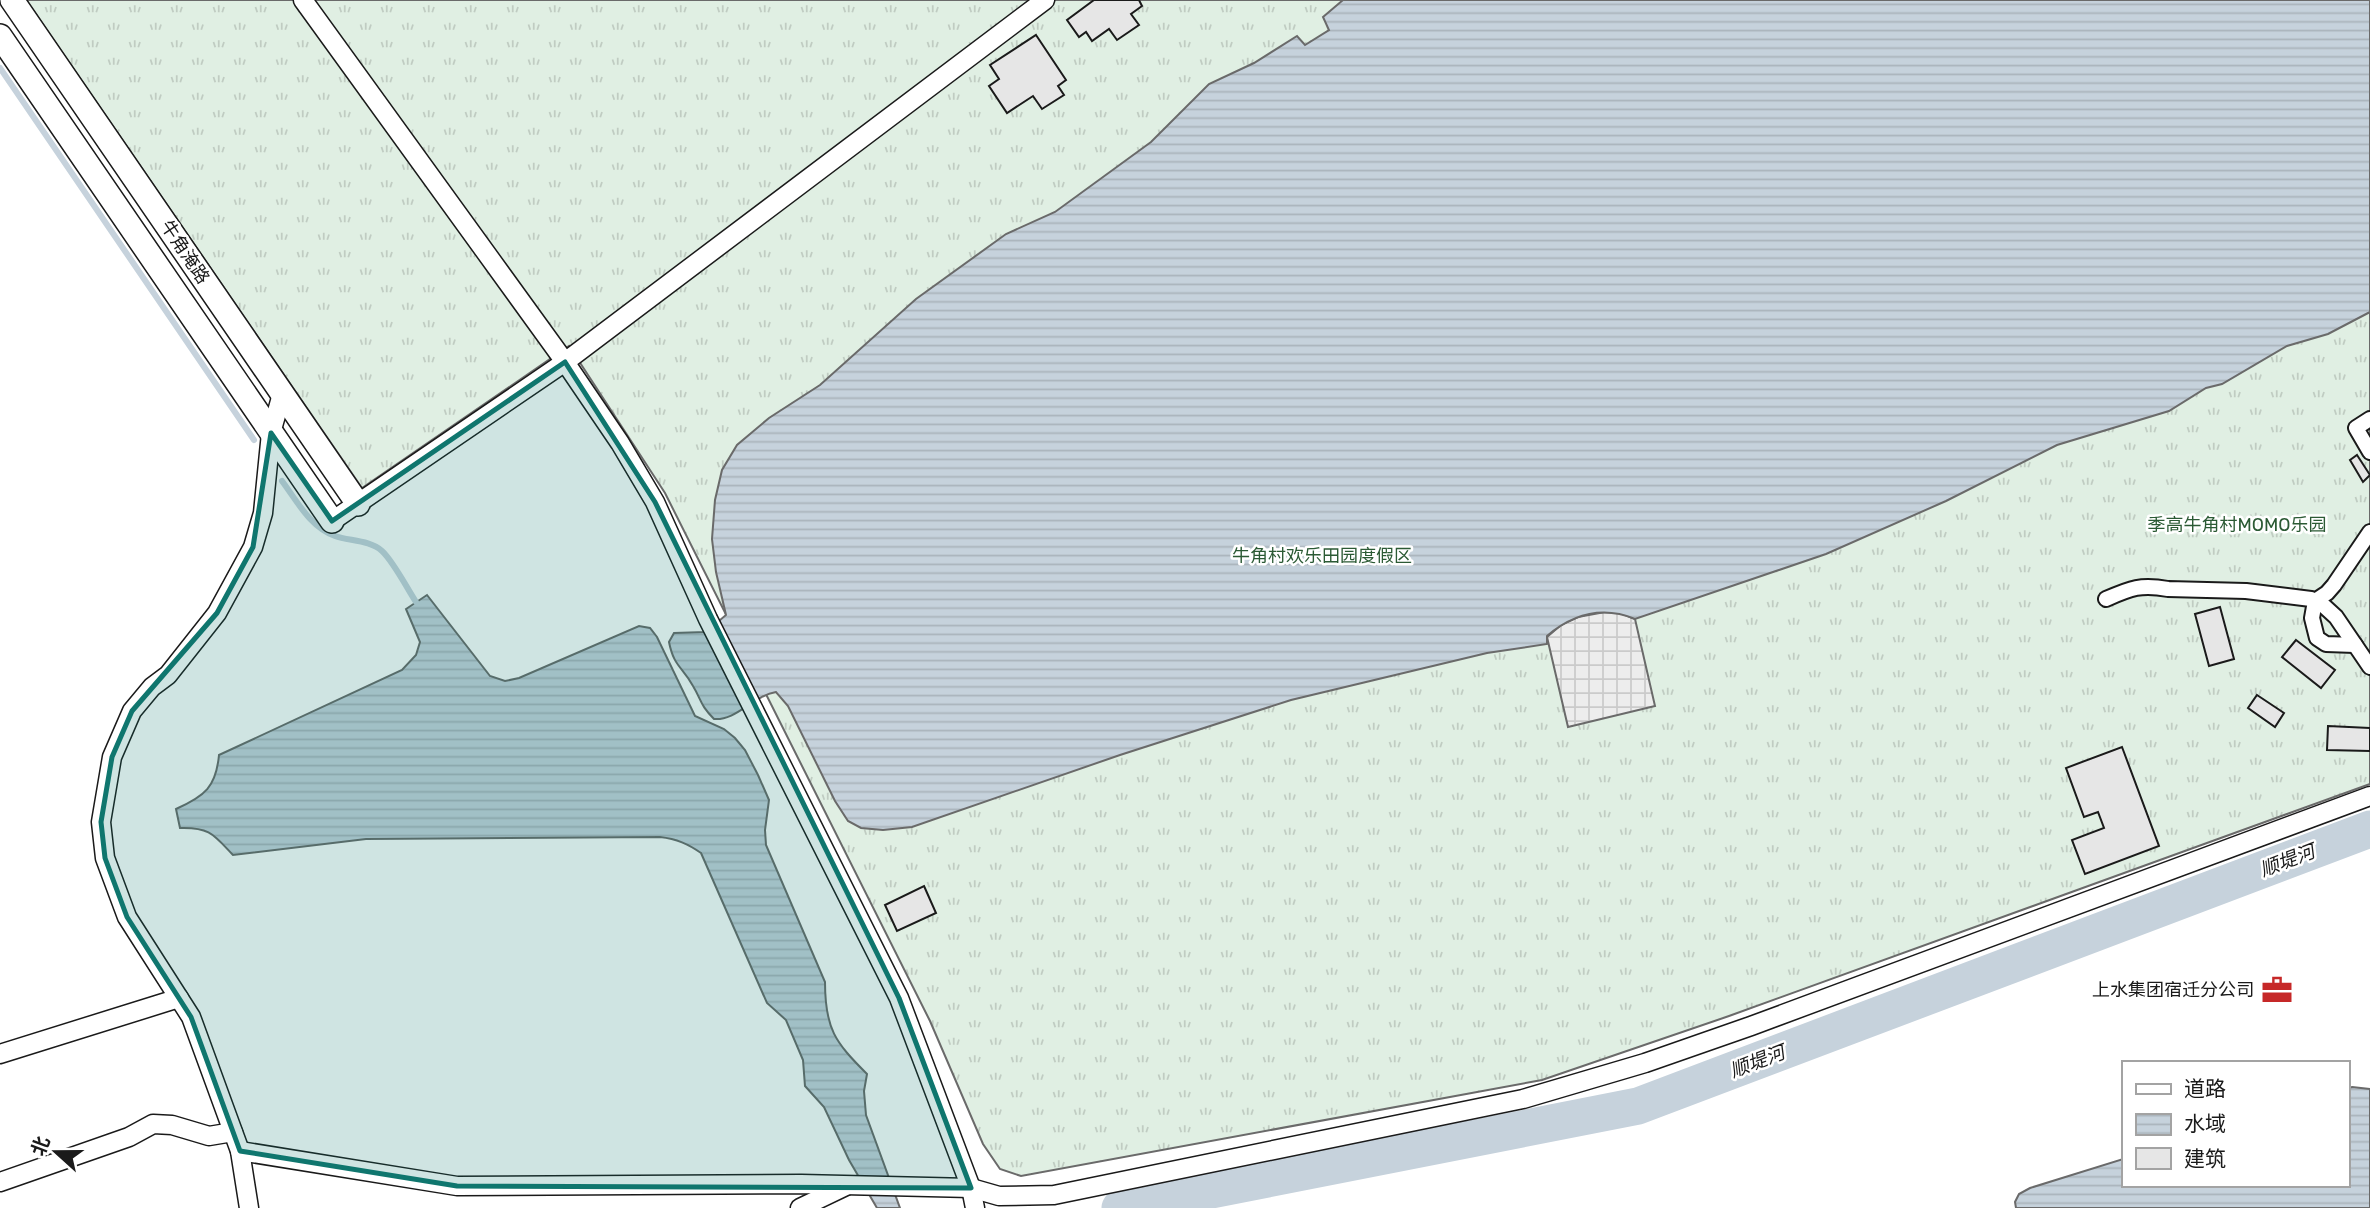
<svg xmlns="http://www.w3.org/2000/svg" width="2370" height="1208" viewBox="0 0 2370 1208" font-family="Rubik,'Noto Sans SC',sans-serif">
<defs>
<pattern id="grass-tufts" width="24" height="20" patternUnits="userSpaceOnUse" patternTransform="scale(1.75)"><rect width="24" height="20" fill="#e0efe3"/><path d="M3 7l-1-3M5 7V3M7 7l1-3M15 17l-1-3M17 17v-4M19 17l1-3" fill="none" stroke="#c0ccc2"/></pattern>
<pattern id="plaza-grid" width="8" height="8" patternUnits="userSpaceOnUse" patternTransform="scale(1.75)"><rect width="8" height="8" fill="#ededed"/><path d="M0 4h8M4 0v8" fill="none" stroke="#cbcbcb"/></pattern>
<pattern id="water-rules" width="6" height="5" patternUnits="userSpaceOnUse" patternTransform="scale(1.75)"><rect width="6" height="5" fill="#c6d2dc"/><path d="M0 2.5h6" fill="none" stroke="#aab4bc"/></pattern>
</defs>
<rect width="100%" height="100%" fill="#fff"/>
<polygon fill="url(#grass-tufts)" stroke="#6a6a6a" stroke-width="2" points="26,0 2370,0 2370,784 1729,1016 1542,1080 1021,1176 1000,1169 983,1144 930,1021 665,493 569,346 362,488"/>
<polygon fill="url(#plaza-grid)" stroke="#6a6a6a" stroke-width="2" points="1605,612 1620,613 1635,619 1655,706 1568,727 1547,637 1561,625 1578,617"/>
<g fill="url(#water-rules)" stroke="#6a6a6a" stroke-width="2">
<path d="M1343 0H2370V312L2328 334 2287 346 2222 384 2206 388 2169 411 2057 445 1946 501 1826 554 1635 619C1603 606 1573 614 1547 636V644L1487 653 1291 700 1120 755 912 827 883 830 861 828 848 821 835 801 788 706 776 692C753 696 736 721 714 719 700 705 702 701 693 686 682 666 674 667 669 642L674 633 706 632 726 615 716 572 712 539 715 500 722 470 737 445 769 418 820 385 916 299 1006 234 1055 212 1151 142 1209 84 1254 63 1297 36 1305 45 1329 30 1323 17Z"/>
<path d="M427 595 490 676 505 681 519 678 639 626 650 628 657 637 695 716 724 729 735 738 745 750 758 775 769 800 765 830 766 845 825 982C825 1029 835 1042 867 1074L864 1091 866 1115 900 1208H877L849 1160 824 1107 805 1086 803 1060 786 1020 767 1003 701 853C688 844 677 839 660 837L366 839 233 855C214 835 210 827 180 828L176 809C205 796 216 787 219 755L402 670 416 655 420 642 406 609Z"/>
<polygon points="2352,1087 2370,1089 2370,1208 2016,1208 2015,1202 2019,1194 2030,1188 2123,1159 2123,1185 2347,1185 2347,1089"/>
</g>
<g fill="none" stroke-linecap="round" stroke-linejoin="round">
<g stroke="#c6d2dc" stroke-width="6">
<polyline points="0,68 254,440"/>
<path d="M282 481C297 501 310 527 335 536 349 541 370 540 382 551 393 561 407 588 416 602"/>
</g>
<polyline stroke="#c6d2dc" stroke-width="37" points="1120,1208 1638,1106 2370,829"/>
</g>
<g fill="#e6e6e6" stroke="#1a1a1a" stroke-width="2">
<polygon points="1094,0 1139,0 1142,6 1131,14 1139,25 1117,40 1109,29 1092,41 1086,32 1079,37 1067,20"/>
<polygon points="1036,35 1066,80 1058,86 1064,95 1042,109 1033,96 1007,113 989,86 999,79 990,65"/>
<polygon points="2357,455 2370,475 2363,482 2350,460"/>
<polygon points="2220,607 2234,659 2209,666 2195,614"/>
<polygon points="2296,640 2335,670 2321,688 2282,657"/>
<polygon points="2257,695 2284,713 2275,727 2248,708"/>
<polygon points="2328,726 2370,728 2370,751 2327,750"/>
<polygon points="2122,747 2159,846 2085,874 2072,840 2104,828 2098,812 2084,817 2066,768"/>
<polygon points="924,886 936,913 897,931 885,905"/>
</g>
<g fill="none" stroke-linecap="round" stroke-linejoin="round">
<g stroke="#1a1a1a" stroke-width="18">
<g id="pedestrian">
<polyline points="2370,419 2356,428 2370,452"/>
<path d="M2106 599C2131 588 2141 584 2168 589L2246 591 2311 599 2324 606 2336 617 2370 667"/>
<polyline points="2355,645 2326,644 2317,638 2312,618 2315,601 2327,593 2334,585 2370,532"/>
</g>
</g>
<g stroke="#1a1a1a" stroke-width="21">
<g id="minor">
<polyline points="303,0 565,362 620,443 655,502 708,619 899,998 971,1188 975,1208"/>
<polyline points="332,521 565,362 1045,0"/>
<polyline points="0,1054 179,998"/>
<polyline points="240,1151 457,1186 801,1184 971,1188 999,1196 1054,1195 1523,1099 1645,1063 1751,1026 2370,796"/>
<polyline points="0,1182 129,1137 153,1124 172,1125 209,1136 233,1132"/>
<polyline points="249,1208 240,1151 191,1017 127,917 105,858 101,822 112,757 132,711 152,687 168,675 217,613 253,547 263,513 271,433 282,394"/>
<polyline points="800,1208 846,1186"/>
</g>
</g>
<g stroke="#1a1a1a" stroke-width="26">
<g id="tertiary">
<polyline points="12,0 358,504"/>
<polyline points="0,36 332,521"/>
</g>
</g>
<use href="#pedestrian" stroke="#fff" stroke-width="14"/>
<use href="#minor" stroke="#fff" stroke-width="18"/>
<use href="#tertiary" stroke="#fff" stroke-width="23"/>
</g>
<path fill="#0f766e" fill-opacity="0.2" stroke="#0f766e" stroke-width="5" stroke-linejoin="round" d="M565 362 655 502 899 998 971 1188 457 1186 240 1151 191 1017 127 917 105 858 101 822 112 757 132 711 217 613 253 547 271 433 332 521Z"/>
<defs>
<g id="office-bare" transform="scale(2.415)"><path d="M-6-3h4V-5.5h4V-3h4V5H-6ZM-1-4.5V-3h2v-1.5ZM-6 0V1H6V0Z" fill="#c62828" stroke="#fff" stroke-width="2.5" paint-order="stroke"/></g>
</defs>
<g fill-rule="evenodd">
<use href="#office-bare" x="2277" y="990"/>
</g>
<g text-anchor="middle" stroke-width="5" stroke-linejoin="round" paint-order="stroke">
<g font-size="18" fill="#1a1a1a" stroke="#fff">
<text transform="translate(185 252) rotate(56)" y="6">牛角淹路</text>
</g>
<g font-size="18" fill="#2b5a34" stroke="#fff">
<text x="2237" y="531">季高牛角村MOMO乐园</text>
<text x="1322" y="562">牛角村欢乐田园度假区</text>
</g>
<g font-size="18" fill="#1a1a1a" stroke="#fff" text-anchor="end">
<text x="2254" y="996">上水集团宿迁分公司</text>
</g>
<g font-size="19" font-style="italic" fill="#1a1a1a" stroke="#fff">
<text transform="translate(2287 860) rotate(-21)" y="7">顺堤河</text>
<text transform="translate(1757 1061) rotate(-21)" y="7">顺堤河</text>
</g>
</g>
<rect x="2122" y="1061" width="228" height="126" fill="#ffffff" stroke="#a3a3a3" stroke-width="2"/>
<rect x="2136" y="1084" width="35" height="10" fill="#ffffff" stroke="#a3a3a3" stroke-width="2"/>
<text x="2184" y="1096" font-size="21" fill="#1a1a1a">道路</text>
<rect x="2136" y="1114" width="35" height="21" fill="url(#water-rules)" stroke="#a3a3a3" stroke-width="2"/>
<text x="2184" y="1131" font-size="21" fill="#1a1a1a">水域</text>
<rect x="2136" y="1148" width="35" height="21" fill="#e6e6e6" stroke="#a3a3a3" stroke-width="2"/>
<text x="2184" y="1166" font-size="21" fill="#1a1a1a">建筑</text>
<g transform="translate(56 1152) rotate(291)" stroke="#ffffff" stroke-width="5" paint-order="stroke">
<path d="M0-5L12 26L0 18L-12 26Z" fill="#1a1a1a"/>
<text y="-10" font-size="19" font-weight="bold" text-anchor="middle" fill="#1a1a1a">北</text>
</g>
</svg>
